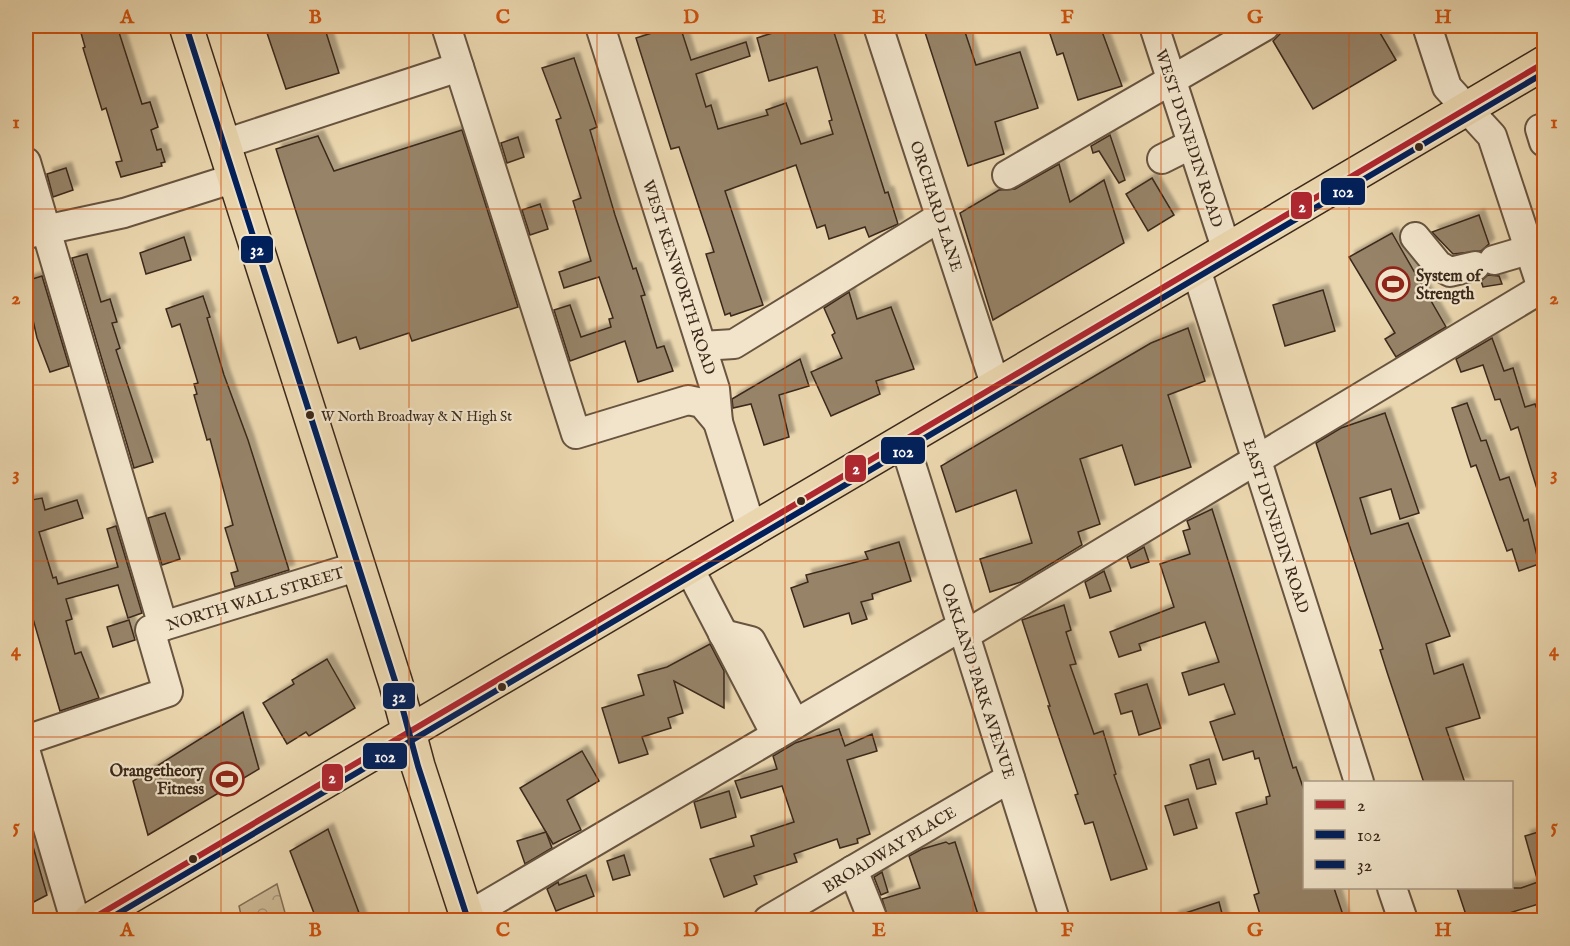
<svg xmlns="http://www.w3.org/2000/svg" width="1570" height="946" viewBox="0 0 1570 946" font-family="'IM FELL English',serif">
<defs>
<pattern id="forest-crowns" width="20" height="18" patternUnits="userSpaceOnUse" patternTransform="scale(1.5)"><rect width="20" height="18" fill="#ccb995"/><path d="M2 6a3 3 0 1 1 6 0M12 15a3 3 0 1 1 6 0" fill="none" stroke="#a79679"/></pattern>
<filter id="shadow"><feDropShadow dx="5.5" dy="-5.5" stdDeviation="1.5" flood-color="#0004"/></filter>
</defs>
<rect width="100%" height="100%" fill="#ead6ae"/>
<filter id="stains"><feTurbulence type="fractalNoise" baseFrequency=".00333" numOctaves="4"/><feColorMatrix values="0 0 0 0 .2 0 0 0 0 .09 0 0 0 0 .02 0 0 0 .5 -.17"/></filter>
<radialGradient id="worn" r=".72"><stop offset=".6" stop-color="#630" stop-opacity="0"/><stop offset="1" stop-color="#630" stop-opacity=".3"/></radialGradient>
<polygon fill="url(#forest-crowns)" stroke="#847158" stroke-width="1.5" points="277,884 287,920 237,920 236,916 241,915 239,906"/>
<g fill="#968367" stroke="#3c291b" stroke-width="1.5" filter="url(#shadow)">
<polygon points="79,26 117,26 142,104 150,102 158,127 151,130 157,150 161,149 165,162 161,163 162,166 121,177 116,162 122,161 106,108 102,110 83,48 85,47"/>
<polygon points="281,26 324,26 339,73 286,89 266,30"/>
<polygon points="674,26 680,26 691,60 746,42 750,56 696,74 706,107 711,105 718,129 768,115 766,110 786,103 801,144 833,134 829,121 832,120 817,67 769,81 757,38 794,26 832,26 885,193 888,192 898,224 869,237 865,227 829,239 825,225 817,228 796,165 725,191 763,305 731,316 730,313 725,315 706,254 714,252 679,147 671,149 636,38"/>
<polygon points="923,26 963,26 976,65 1020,52 1038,108 995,122 1004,154 968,166"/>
<polygon points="1057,26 1100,26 1122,86 1078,100 1063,53 1057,55 1048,28"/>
<polygon points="1281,26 1376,26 1396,60 1313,109 1273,41 1280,34"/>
<polygon points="574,58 597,127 590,130 615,215 633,269 636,268 645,295 641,296 657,348 664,346 673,371 638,382 625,341 570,361 554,310 570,305 581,337 611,327 609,319 613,318 599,277 564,288 559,272 591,261 573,201 581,198 556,120 561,118 542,68"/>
<polygon points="462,130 518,307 412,341 409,333 360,349 356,337 338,343 276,149 318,136 334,171"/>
<polygon points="1110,135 1125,180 1119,183 1099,151 1093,153 1091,146"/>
<polygon points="518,137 524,157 507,163 501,143"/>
<polygon points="1059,164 1070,202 1104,180 1124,243 993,320 960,213 999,190 1015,189"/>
<polygon points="66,168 73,190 53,197 47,174"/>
<polygon points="1152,178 1174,215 1148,231 1126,194"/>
<polygon points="540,204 548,229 530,235 522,210"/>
<polygon points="1479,215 1489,244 1481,251 1453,254 1432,232"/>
<polygon points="1392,233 1446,327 1396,357 1385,339 1395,333 1349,257"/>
<polygon points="184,237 191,260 146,274 140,253"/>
<polygon points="87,254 101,302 110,299 117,322 112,323 120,348 116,350 153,462 134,468 72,258"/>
<polygon points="1488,275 1499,276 1502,284 1483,287 1481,281"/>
<polygon points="42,276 69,366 50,372 37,338 26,289 26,281"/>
<polygon points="1323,290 1335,331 1285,346 1273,305"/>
<polygon points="849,292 857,319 891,307 914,369 876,381 880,394 831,416 811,372 842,358 832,335 835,333 824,308"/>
<polygon points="203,296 210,317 207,318 224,375 248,440 289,570 235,587 231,573 238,571 225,528 233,525 210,439 207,440 194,395 197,394 194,384 198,383 180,324 172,327 166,309"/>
<polygon points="1188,328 1205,381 1168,395 1191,467 1135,485 1122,445 1080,459 1100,524 1078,532 1082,545 1021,582 990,592 980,559 1032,543 1016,490 956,512 941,466 1151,343"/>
<polygon points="1492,338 1504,371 1513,368 1525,407 1535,404 1545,430 1545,502 1541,502 1518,427 1511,430 1500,399 1495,400 1483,365 1461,372 1456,359"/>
<polygon points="800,359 809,386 779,395 789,437 764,445 751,404 733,408 732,399"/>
<polygon points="1467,403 1481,441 1486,440 1500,480 1509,477 1524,521 1528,519 1539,564 1519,571 1512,549 1507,551 1476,465 1471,467 1452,408"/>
<polygon points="1385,413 1419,513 1400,519 1391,489 1360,498 1371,534 1408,523 1450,636 1426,644 1434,674 1463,664 1480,718 1446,728 1465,783 1424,783 1388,675 1380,650 1383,649 1316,443 1341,428"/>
<polygon points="42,498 45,510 77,500 83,518 39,532 53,578 56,577 58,584 118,567 107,529 116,526 142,613 128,618 118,585 66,599 72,619 66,621 75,654 81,652 99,698 60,711 26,595 26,501"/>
<polygon points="1212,509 1293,768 1296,767 1305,793 1305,888 1334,888 1345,921 1262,921 1254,895 1259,893 1236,813 1267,804 1266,797 1270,796 1259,758 1255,759 1253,751 1223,760 1210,722 1235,714 1224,684 1189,695 1182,673 1219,662 1205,622 1139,644 1141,650 1119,657 1110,632 1174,607 1160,564 1190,554 1183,531 1190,529 1187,521"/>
<polygon points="165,513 180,559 162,565 148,518"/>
<polygon points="899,542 911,581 872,594 873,599 861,602 867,619 852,624 849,613 804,627 791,588 808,582 806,575 868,559 865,552"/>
<polygon points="1144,547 1149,562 1131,568 1127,557"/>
<polygon points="1104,571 1111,591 1090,598 1085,582"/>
<polygon points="1064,605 1071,630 1066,632 1076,664 1070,665 1094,734 1103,731 1116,774 1114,775 1147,869 1111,880 1093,822 1085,824 1075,795 1078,794 1048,706 1050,706 1022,620"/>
<polygon points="129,620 135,640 113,647 107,627"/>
<polygon points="710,644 724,671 724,708 674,681 683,713 668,718 671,728 642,737 648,754 619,763 602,708 644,695 638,675 667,667"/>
<polygon points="327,659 355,708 309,736 306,732 287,744 263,703 294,684 292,680"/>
<polygon points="1147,684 1161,728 1139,735 1132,711 1121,714 1115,694"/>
<polygon points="243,712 259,769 148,835 133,781"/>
<polygon points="839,729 845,746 872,734 877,751 847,760 870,834 857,839 858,843 840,848 837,839 794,854 797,862 754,876 757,884 724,897 710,859 754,846 751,836 794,822 782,786 741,798 735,781 777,769 773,756 795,743"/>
<polygon points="582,751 599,781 567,800 581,830 553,844 520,788"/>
<polygon points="1209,759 1216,784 1197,789 1190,765"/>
<polygon points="729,791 736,817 701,828 694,802"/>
<polygon points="1188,799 1197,828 1174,835 1165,806"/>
<polygon points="328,829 362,921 317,921 290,851"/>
<polygon points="1545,830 1545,886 1541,887 1545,902 1503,915 1505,921 1468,921 1457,888 1521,888 1538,882 1525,836"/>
<polygon points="546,832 552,848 525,864 517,841"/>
<polygon points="30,836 47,895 26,906 26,837"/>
<polygon points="946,842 949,844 955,842 980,921 889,921 882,899 920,888 909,856 922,849"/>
<polygon points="624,855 630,875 613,880 607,861"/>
<polygon points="882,872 888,892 881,895 874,877"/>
<polygon points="586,875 594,896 556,911 547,889 558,882 559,885"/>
<polygon points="1219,902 1224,921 1174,921 1173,917"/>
</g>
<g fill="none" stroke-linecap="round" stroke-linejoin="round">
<g stroke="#685440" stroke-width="32">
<g id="minor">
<polyline points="446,26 576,434 688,400 702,403 718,422"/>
<polyline points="600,26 715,389 718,422 752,531"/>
<polyline points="878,26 996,387"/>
<polyline points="1154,26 1227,251"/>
<polyline points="1427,26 1447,87 1492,136 1544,294"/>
<polyline points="1540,129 1544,142"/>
<polyline points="224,144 459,67"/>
<polyline points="1162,159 1192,144"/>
<polyline points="26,162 163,626"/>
<polyline points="1007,175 1265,26"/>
<polyline points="26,234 124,213 235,178"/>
<polyline points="1415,237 1438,265 1450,272 1475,266"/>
<polyline points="1494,260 1528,250"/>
<polyline points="1196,269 1359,782"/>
<polyline points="702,346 734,344 940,217"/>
<polyline points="904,442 1055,920"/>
<polyline points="689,568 776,735"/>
<polyline points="723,634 751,641 795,724"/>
<polyline points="965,635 1544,287"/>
<polyline points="26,740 168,692 150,630 359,566"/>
<polyline points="26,753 75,920"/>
<polyline points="853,870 873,920"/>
<polyline points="1392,888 1403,920"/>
<polyline points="466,917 962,626"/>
<polyline points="768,920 1010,778"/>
</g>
</g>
<g stroke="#3c291b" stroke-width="36">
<g id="major">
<polyline points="186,26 396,684 418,766 468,920"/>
<polyline points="90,920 1544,63"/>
</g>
</g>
<use href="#minor" stroke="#f1e4ca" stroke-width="28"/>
<use href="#major" stroke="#ead6ae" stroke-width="33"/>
<g stroke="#f1e4ca" stroke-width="10">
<polyline id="bus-1" points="90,920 1544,63"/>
</g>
<g stroke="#f1e4ca" stroke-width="10">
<polyline id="bus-2" points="107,920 1544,73"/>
</g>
<g stroke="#f1e4ca" stroke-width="10">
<polyline id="bus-3" points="186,26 396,684 418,766 468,920"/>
</g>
<use href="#bus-1" stroke="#af272f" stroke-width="6"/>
<use href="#bus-2" stroke="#00205b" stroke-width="6"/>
<use href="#bus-3" stroke="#00205b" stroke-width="6"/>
</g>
<path fill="none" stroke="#ce520e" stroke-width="1.5" stroke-opacity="0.55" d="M221 26V920M409 26V920M597 26V920M785 26V920M973 26V920M1161 26V920M1349 26V782M26 209H1544M26 385H1544M26 561H1544M26 737H1544M1349 888V920"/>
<defs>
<g id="stadium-ring" transform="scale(1.725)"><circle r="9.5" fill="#f1e4ca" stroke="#8f2418" stroke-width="1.5"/><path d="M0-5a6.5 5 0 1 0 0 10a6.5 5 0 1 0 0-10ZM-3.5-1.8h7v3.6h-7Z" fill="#8f2418"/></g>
</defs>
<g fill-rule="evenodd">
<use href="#stadium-ring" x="1393" y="284"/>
<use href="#stadium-ring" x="227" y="779"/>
</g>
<g fill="#3c291b" stroke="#f1e4ca" stroke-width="2">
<circle cx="1419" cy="147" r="5"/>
<circle cx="310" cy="415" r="5"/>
<circle cx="801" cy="501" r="5"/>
<circle cx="502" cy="687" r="5"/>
<circle cx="193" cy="859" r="5"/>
</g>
<g text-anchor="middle" stroke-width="4.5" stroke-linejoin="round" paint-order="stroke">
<g font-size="14" fill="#3c291b" stroke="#f1e4ca" text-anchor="start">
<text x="321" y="421">W North Broadway &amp; N High St</text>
</g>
<g font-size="16" fill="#3c291b" stroke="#f1e4ca">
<text transform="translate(1190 138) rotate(72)" y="6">WEST DUNEDIN ROAD</text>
<text transform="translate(937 206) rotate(72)" y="6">ORCHARD LANE</text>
<text transform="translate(680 277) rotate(72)" y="6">WEST KENWORTH ROAD</text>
<text transform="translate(1277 526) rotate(72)" y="6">EAST DUNEDIN ROAD</text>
<text transform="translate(255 598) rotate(-17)" y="6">NORTH WALL STREET</text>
<text transform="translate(979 681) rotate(72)" y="6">OAKLAND PARK AVENUE</text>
<text transform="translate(889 849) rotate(-31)" y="6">BROADWAY PLACE</text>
</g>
<g font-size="16" font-weight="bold" fill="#3c291b" stroke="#f1e4ca" text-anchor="start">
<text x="1416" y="281">System of<tspan x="1416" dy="18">Strength</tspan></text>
<text x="204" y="776" text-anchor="end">Orangetheory<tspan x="204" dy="18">Fitness</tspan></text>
</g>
</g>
<g stroke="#f1e4ca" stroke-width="2">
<rect x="1320" y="177" width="46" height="29" rx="6" fill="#00205b"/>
<rect x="1290" y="191" width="23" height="29" rx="6" fill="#af272f"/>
<rect x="240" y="235" width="34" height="29" rx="6" fill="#00205b"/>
<rect x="880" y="436" width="46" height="29" rx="6" fill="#00205b"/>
<rect x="844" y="454" width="23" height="29" rx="6" fill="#af272f"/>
<rect x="382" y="682" width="34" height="28" rx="6" fill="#00205b"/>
<rect x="362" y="742" width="46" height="28" rx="6" fill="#00205b"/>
<rect x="321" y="763" width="23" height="29" rx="6" fill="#af272f"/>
</g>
<g font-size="16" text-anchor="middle" font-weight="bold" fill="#fff">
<text x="1343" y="197">102</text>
<text x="1302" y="212">2</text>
<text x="257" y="255">32</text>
<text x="903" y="457">102</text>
<text x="856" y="474">2</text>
<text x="399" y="702">32</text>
<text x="385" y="762">102</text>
<text x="332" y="783">2</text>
</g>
<rect width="1570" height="946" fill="none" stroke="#ead6ae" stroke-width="66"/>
<rect x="1303" y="781" width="210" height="108" fill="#f1e4ca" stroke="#a99984" stroke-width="1.5"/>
<rect x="1315" y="800" width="30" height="9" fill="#af272f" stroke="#a99984" stroke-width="1.5"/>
<text x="1357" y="811" font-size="18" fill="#3c291b">2</text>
<rect x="1315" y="830" width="30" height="9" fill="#00205b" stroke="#a99984" stroke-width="1.5"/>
<text x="1357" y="841" font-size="18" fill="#3c291b">102</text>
<rect x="1315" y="860" width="30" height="9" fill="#00205b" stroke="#a99984" stroke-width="1.5"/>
<text x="1357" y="871" font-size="18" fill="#3c291b">32</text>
<rect x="33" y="33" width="1504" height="880" fill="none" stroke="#ce520e" stroke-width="2"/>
<g font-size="20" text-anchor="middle" font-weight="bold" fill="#ce520e">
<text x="127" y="23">A</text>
<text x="315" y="23">B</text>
<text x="503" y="23">C</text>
<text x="691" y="23">D</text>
<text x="879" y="23">E</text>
<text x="1067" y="23">F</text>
<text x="1255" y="23">G</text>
<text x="1443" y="23">H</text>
<text x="16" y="128">1</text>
<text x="1554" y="128">1</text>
<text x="16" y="304">2</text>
<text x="1554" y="304">2</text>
<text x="16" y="480">3</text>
<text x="1554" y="480">3</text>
<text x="16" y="656">4</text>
<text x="1554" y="656">4</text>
<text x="16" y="832">5</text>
<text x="1554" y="832">5</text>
<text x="127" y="936">A</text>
<text x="315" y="936">B</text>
<text x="503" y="936">C</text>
<text x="691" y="936">D</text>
<text x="879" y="936">E</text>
<text x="1067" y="936">F</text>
<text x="1255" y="936">G</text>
<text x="1443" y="936">H</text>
</g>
<rect width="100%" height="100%" filter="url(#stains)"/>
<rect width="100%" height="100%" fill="url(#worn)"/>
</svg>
